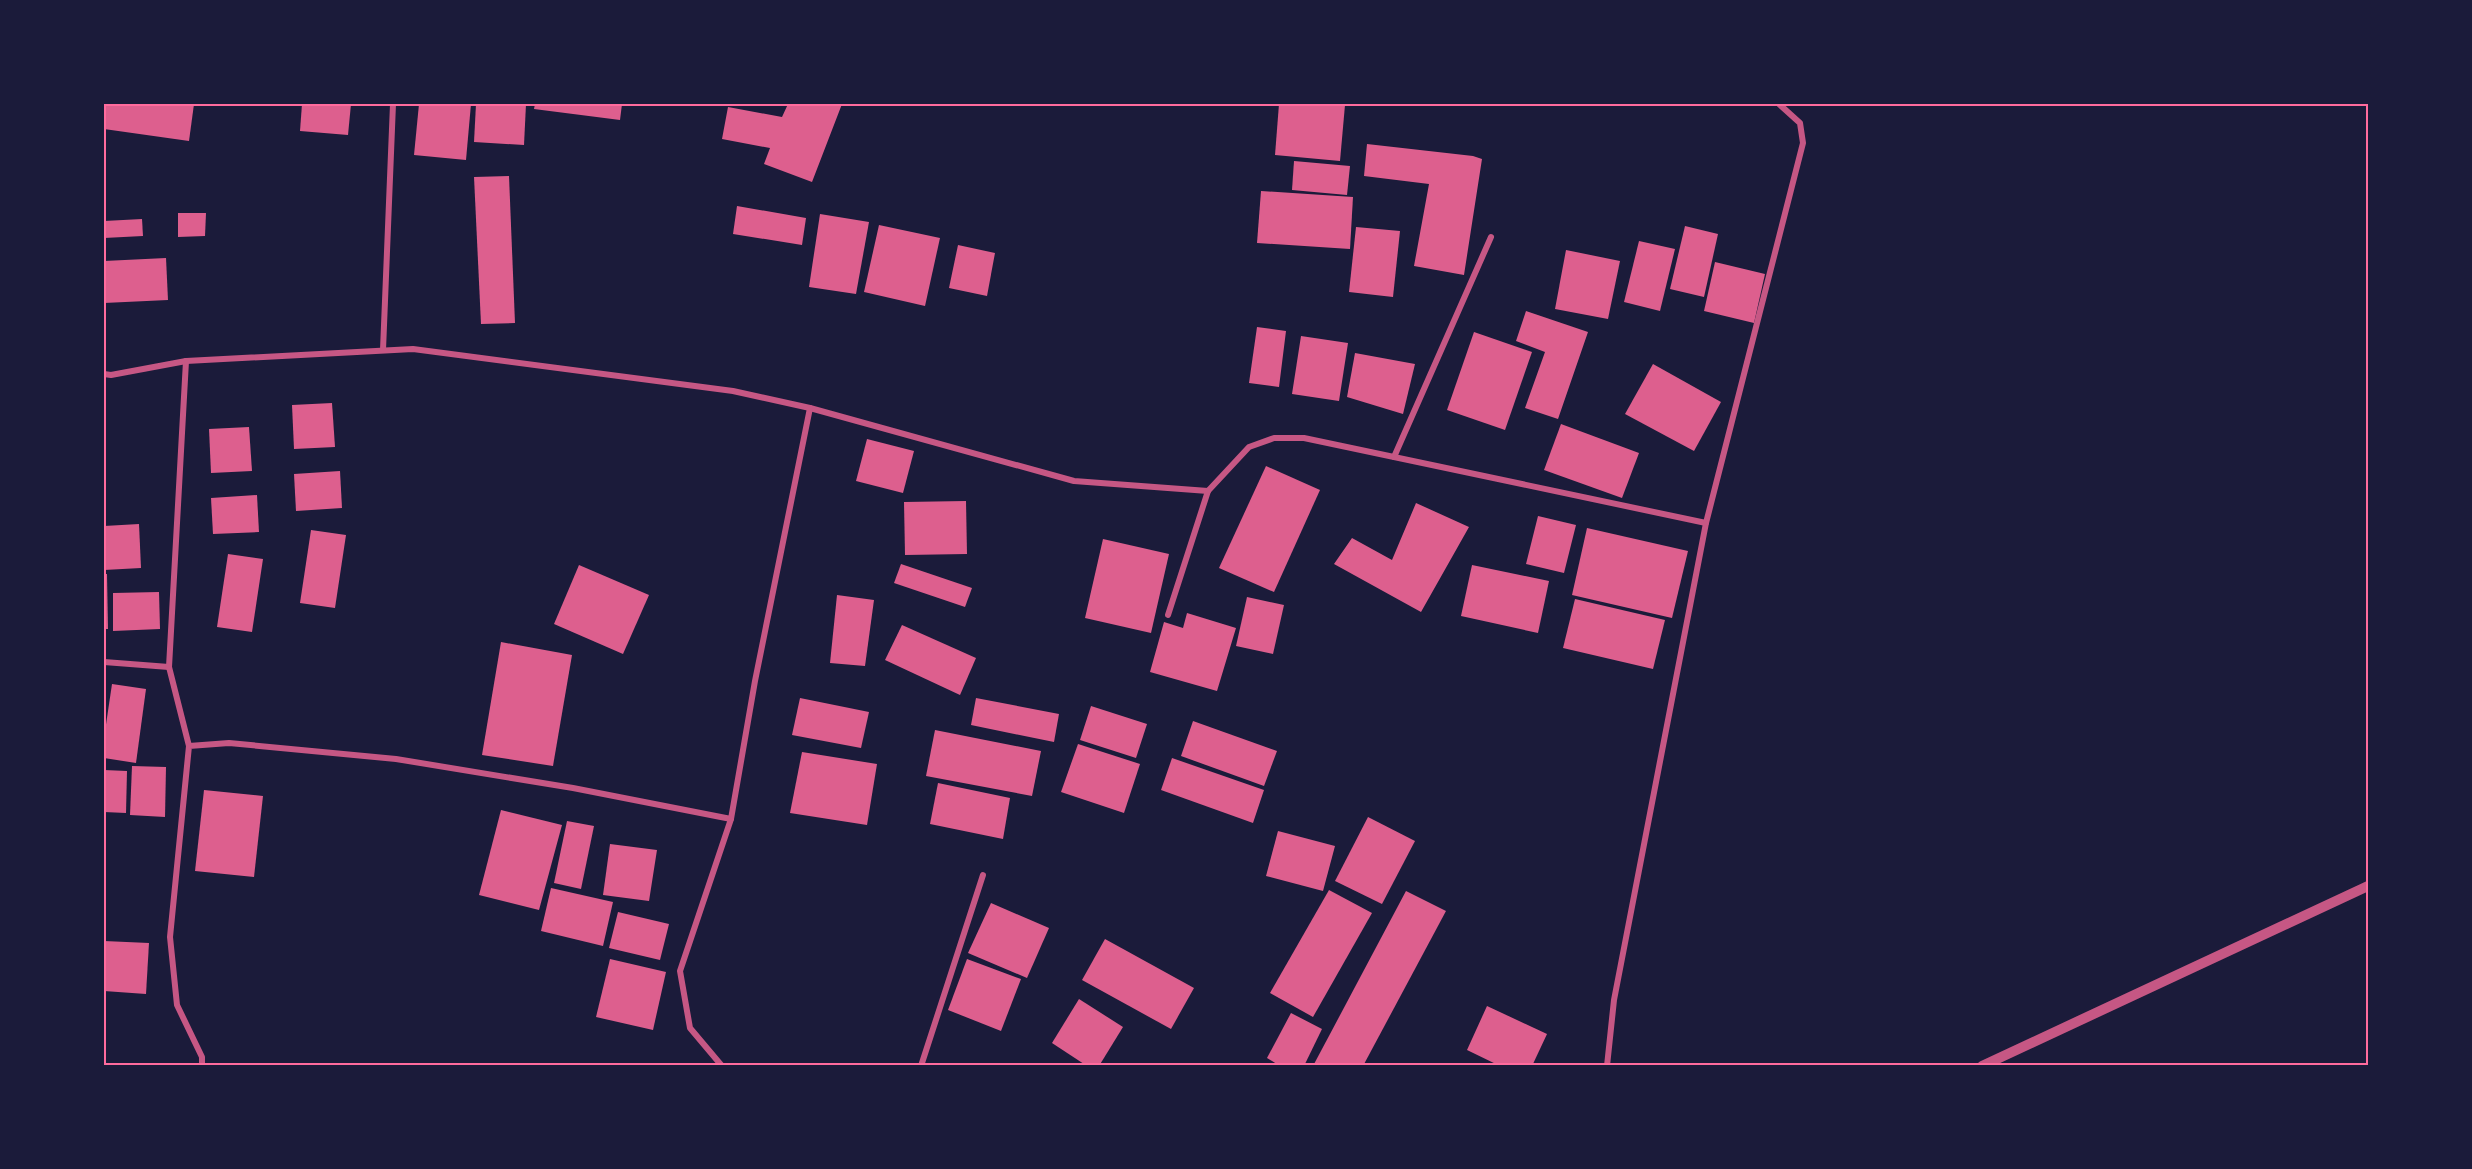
<svg xmlns="http://www.w3.org/2000/svg" width="2472" height="1169" viewBox="0 0 2472 1169" font-family="'PT Sans Narrow',sans-serif">
<rect width="100%" height="100%" fill="#1b1b3a"/>
<g fill="#dd5f8e">
<polygon points="104,104 194,104 189,141 104,129"/>
<polygon points="302,104 351,104 348,135 300,131"/>
<polygon points="419,104 471,104 466,160 414,155"/>
<polygon points="476,104 526,104 524,145 474,142"/>
<polygon points="535,104 622,104 620,120 534,109"/>
<polygon points="788,104 842,104 812,182 764,164 770,148 722,139 728,107 782,117"/>
<polygon points="1279,104 1345,105 1340,161 1275,155"/>
<polygon points="1367,144 1473,156 1482,159 1464,275 1414,266 1429,184 1364,176"/>
<polygon points="1294,161 1350,166 1347,195 1292,190"/>
<polygon points="509,176 515,323 481,324 474,177"/>
<polygon points="1261,191 1353,197 1350,249 1257,243"/>
<polygon points="737,206 806,218 802,245 733,234"/>
<polygon points="178,213 206,213 205,236 178,237"/>
<polygon points="820,214 869,222 856,294 809,287"/>
<polygon points="142,219 143,236 104,238 104,221"/>
<polygon points="879,225 940,238 925,306 864,292"/>
<polygon points="1685,226 1718,234 1704,297 1670,289"/>
<polygon points="1356,227 1400,231 1393,297 1349,292"/>
<polygon points="1639,241 1675,249 1660,311 1624,302"/>
<polygon points="958,245 995,253 987,296 949,288"/>
<polygon points="1566,250 1620,261 1608,319 1555,309"/>
<polygon points="166,258 168,300 104,303 104,261"/>
<polygon points="1715,262 1765,274 1754,323 1704,311"/>
<polygon points="1526,311 1588,332 1558,419 1525,408 1545,352 1516,341"/>
<polygon points="1257,327 1286,331 1279,387 1249,383"/>
<polygon points="1474,332 1532,352 1505,430 1447,410"/>
<polygon points="1301,336 1348,343 1339,401 1292,394"/>
<polygon points="1355,353 1415,364 1403,414 1347,397"/>
<polygon points="1653,364 1721,402 1694,451 1625,414"/>
<polygon points="332,403 335,447 294,449 292,405"/>
<polygon points="1561,424 1639,453 1622,498 1544,470"/>
<polygon points="249,427 252,471 211,473 209,429"/>
<polygon points="867,439 914,451 903,493 856,481"/>
<polygon points="1266,466 1320,490 1274,592 1219,568"/>
<polygon points="340,471 342,508 296,511 294,474"/>
<polygon points="257,495 259,532 213,534 211,498"/>
<polygon points="966,501 967,554 905,555 904,502"/>
<polygon points="1416,503 1469,527 1421,612 1334,564 1352,538 1392,560"/>
<polygon points="1538,516 1576,525 1564,573 1526,564"/>
<polygon points="139,524 141,568 104,570 104,526"/>
<polygon points="1587,528 1688,551 1672,618 1572,595"/>
<polygon points="311,530 346,535 335,608 300,603"/>
<polygon points="1103,539 1169,554 1151,633 1085,618"/>
<polygon points="228,554 263,559 252,632 217,627"/>
<polygon points="901,564 972,588 965,607 894,583"/>
<polygon points="579,565 649,595 623,654 554,624"/>
<polygon points="1472,565 1549,581 1538,633 1461,616"/>
<polygon points="104,574 107,574 108,629 104,629"/>
<polygon points="159,592 160,629 113,631 113,593"/>
<polygon points="837,595 874,600 865,666 830,663"/>
<polygon points="1247,597 1284,605 1273,654 1236,646"/>
<polygon points="1575,599 1665,620 1653,669 1563,648"/>
<polygon points="1187,613 1236,628 1217,691 1150,672 1164,622 1183,628"/>
<polygon points="902,625 976,658 960,695 885,660"/>
<polygon points="501,642 572,655 553,766 482,755"/>
<polygon points="112,684 146,689 136,763 104,758 104,738"/>
<polygon points="800,698 869,712 861,748 792,735"/>
<polygon points="976,698 1059,714 1054,742 971,725"/>
<polygon points="1091,706 1147,724 1136,758 1080,740"/>
<polygon points="1193,721 1277,751 1264,786 1181,756"/>
<polygon points="935,730 1041,751 1032,796 926,776"/>
<polygon points="1078,744 1140,764 1124,813 1061,792"/>
<polygon points="802,752 877,764 867,825 790,813"/>
<polygon points="1172,758 1264,790 1253,823 1161,790"/>
<polygon points="132,766 166,767 165,817 130,815"/>
<polygon points="104,770 127,771 126,813 104,812"/>
<polygon points="938,783 1010,798 1003,839 930,824"/>
<polygon points="204,790 263,796 254,877 195,871"/>
<polygon points="501,810 562,825 539,910 479,895"/>
<polygon points="1368,817 1415,841 1382,904 1335,881"/>
<polygon points="567,821 594,826 581,889 554,883"/>
<polygon points="1278,831 1335,846 1323,891 1266,876"/>
<polygon points="610,844 657,850 649,901 603,895"/>
<polygon points="551,888 613,902 603,946 541,931"/>
<polygon points="1329,890 1372,913 1313,1017 1270,993"/>
<polygon points="1406,891 1446,911 1363,1066 1313,1066"/>
<polygon points="991,903 1049,928 1027,978 968,953"/>
<polygon points="618,912 669,924 660,960 609,948"/>
<polygon points="1105,939 1194,988 1171,1029 1082,980"/>
<polygon points="104,941 149,943 146,994 104,991"/>
<polygon points="610,959 666,972 653,1030 596,1017"/>
<polygon points="967,959 1021,979 1001,1031 948,1010"/>
<polygon points="1079,999 1123,1027 1099,1066 1087,1066 1052,1043"/>
<polygon points="1487,1006 1547,1034 1532,1066 1500,1066 1467,1050"/>
<polygon points="1291,1013 1322,1029 1304,1066 1280,1066 1267,1058"/>
</g>
<g fill="none" stroke-linecap="round" stroke-linejoin="round">
<g stroke="#c65784" stroke-width="6">
<polyline points="383,350 393,104"/>
<polyline points="186,361 169,667 189,746"/>
<polyline points="104,374 111,375 186,361 413,349 733,391 810,408 1074,481 1208,491 1249,447 1274,438 1304,438 1706,523"/>
<polyline points="1394,457 1491,237"/>
<polyline points="1168,615 1208,491"/>
<polyline points="104,662 169,667"/>
<polyline points="202,1066 202,1057 177,1005 170,937 189,746 229,743 396,759 573,788 731,819 755,681 810,408"/>
<polyline points="722,1066 690,1028 680,971 731,819"/>
<polyline points="921,1066 983,875"/>
<polyline points="1607,1066 1614,1000 1706,523 1803,143 1800,123 1779,104"/>
</g>
<polyline stroke="#c65784" stroke-width="10" points="1982,1066 2368,886"/>
</g>
<rect width="2472" height="1169" fill="none" stroke="#1b1b3a" stroke-width="210"/>
<rect x="105" y="105" width="2262" height="959" fill="none" stroke="#ff6b9d" stroke-width="2"/>
</svg>
